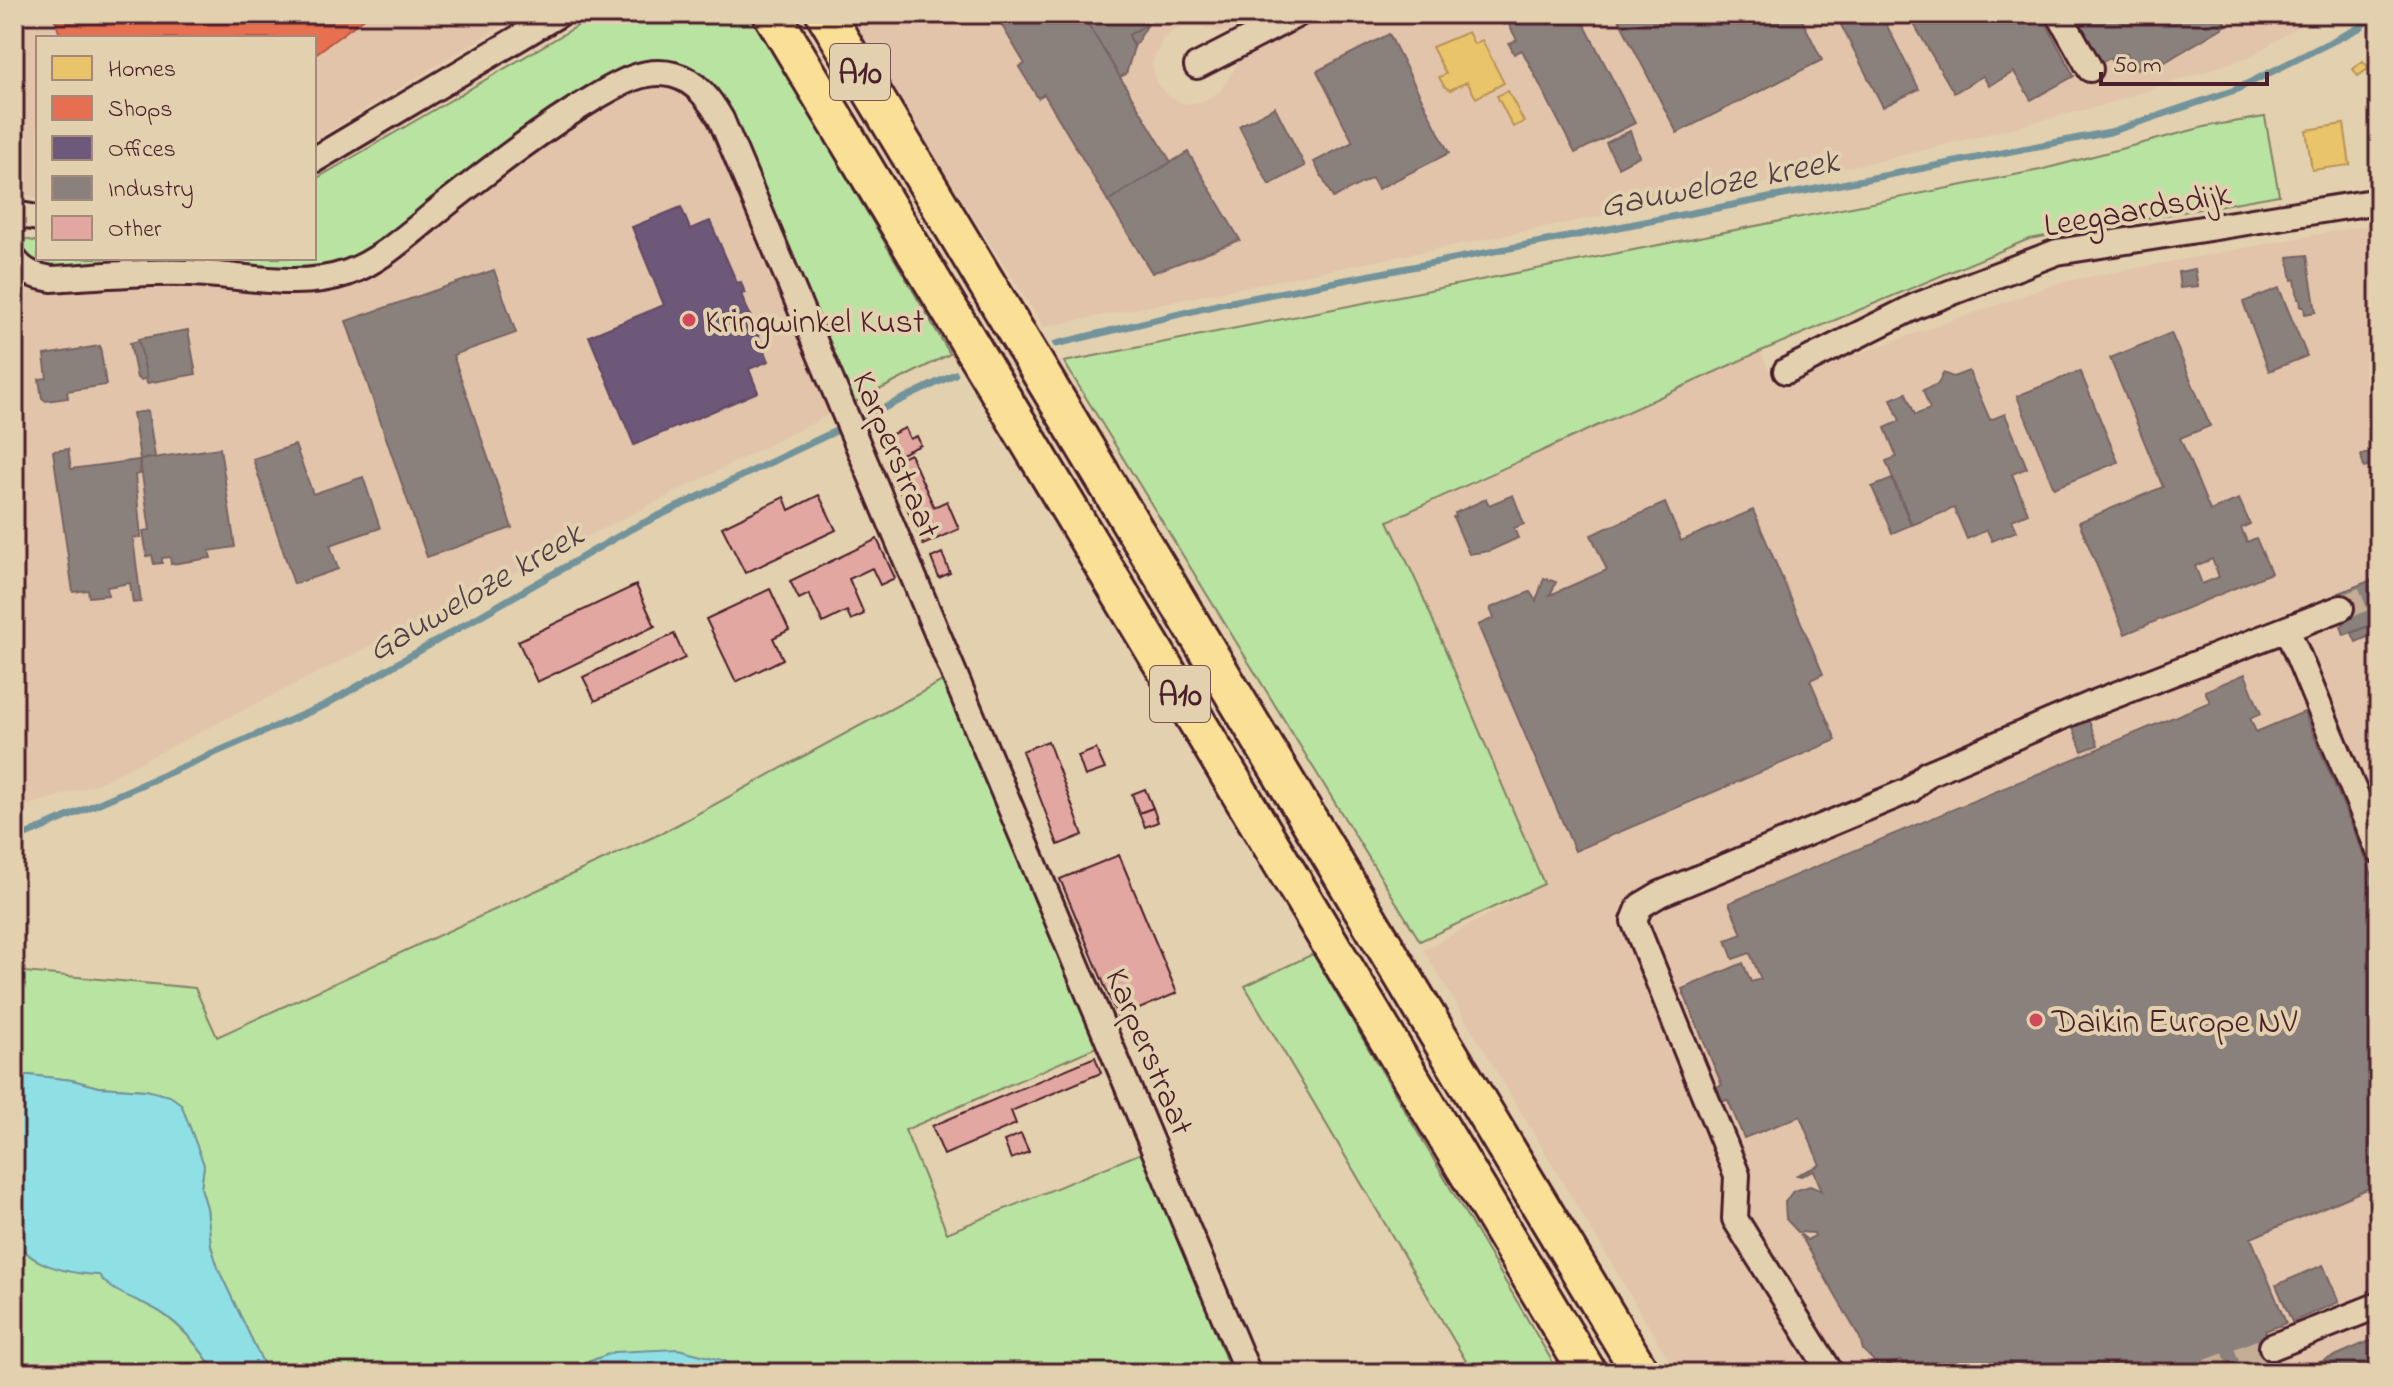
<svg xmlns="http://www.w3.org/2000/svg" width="2393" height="1387" viewBox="0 0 2393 1387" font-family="'Indie Flower',sans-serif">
<rect width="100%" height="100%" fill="#e2d0ae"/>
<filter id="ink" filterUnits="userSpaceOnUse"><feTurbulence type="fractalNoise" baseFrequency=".0125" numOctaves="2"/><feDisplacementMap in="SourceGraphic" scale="16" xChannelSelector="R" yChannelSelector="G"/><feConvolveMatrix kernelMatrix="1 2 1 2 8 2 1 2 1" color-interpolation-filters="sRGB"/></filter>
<g filter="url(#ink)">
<g fill="#e2c4aa">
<polygon points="14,14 521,14 314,140 314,38 38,38 38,198 14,192"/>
<polygon points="850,14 1267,14 1238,29 1220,32 1200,26 1176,29 1162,40 1152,63 1156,83 1170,97 1185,104 1205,101 1221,91 1238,63 1250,52 1324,14 2318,14 2251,56 2107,104 1892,158 1044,327 929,148"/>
<polygon points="645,83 674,83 697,96 716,123 834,412 99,783 14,810 14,285 217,283 302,291 484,184 623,92"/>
<polygon points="2379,223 2379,1373 1677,1373 1424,950 1544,884 1418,585 1387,521 1761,351 1774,383 2062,282"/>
</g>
<g fill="#b9e3a0" stroke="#828166" stroke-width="2">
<polygon points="598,14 751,14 950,354 851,404 727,109 666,65 354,261 323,271 279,271 185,264 37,266 19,252 21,238 38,242 38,258 314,258 314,180"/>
<polygon points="2265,117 2279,195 2029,239 1761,351 1388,521 1418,585 1544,884 1420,941 1064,362 2040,170 2208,126"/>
<polygon points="946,679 1101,1045 905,1130 947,1233 1146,1151 1231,1373 735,1373 725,1361 614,1352 560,1373 273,1373 263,1363 219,1271 211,1246 207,1208 201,1188 204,1165 181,1104 146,1090 98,1087 72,1080 29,1075 14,1075 14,971 195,988 217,1037 662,833"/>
<polygon points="1313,954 1559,1373 1473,1373 1245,986"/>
<path d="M14 1244C23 1247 27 1255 35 1259 55 1270 77 1273 99 1275 113 1294 135 1296 154 1308 179 1323 201 1349 216 1373H14Z"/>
</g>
<g fill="#8ee0e5" stroke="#73939b" stroke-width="2">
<path d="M14 1075H29L72 1080 98 1087 146 1090 170 1096 181 1104 204 1165 201 1188 207 1208 211 1246 219 1271 263 1363 273 1373H216C201 1349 178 1320 151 1307 132 1297 112 1293 99 1275 77 1274 54 1270 35 1259 27 1255 23 1247 14 1244Z"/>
<polygon points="678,1349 725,1361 735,1373 560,1373 614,1352"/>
</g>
<g fill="#e9c46a" stroke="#b99257" stroke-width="2">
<polygon points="1468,32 1474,44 1482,40 1504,83 1476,98 1467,82 1450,90 1444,86 1439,77 1446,74 1432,47"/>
<polygon points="2363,61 2369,68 2358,76 2353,69"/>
<polygon points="1508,91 1524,122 1513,127 1497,96"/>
<polygon points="2379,118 2379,145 2374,146 2370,119"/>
<polygon points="2344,124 2350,165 2312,170 2306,130"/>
<polygon points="2379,490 2379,521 2368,494"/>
</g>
<polygon fill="#e76f51" stroke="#b85746" stroke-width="2" points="53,14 370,14 314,55 314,38 61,38"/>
<polygon fill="#6d597a" stroke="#624862" stroke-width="2" points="681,207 690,229 710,221 737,283 741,282 745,293 741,294 769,361 749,369 758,392 634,445 589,336 664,305 632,227"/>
<g fill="#8a817c" stroke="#776464" stroke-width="2" fill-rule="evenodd">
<polygon points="995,14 1082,14 1171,162 1108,201 1044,94 1038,98 1019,67 1025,64"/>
<polygon points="1082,14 1141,14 1146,25 1129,35 1134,47 1126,74 1120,77"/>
<polygon points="1141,14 1154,14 1134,47 1129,35 1146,25"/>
<polygon points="1499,14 1579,14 1635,123 1575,153 1522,50 1514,54 1509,44 1517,40 1508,23 1504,25"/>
<polygon points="1616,14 1799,14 1822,60 1677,133"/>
<polygon points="1858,14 1881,14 1919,89 1883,107 1840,23"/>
<polygon points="1908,14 2045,14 2050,23 2047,25 2074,76 2031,100 2014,72 1989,86 1983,76 1954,93"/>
<polygon points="2101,14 2221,14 2227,25 2165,62 2161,56 2137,69 2127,54 2112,62 2110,58 2101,63 2080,27"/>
<polygon points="1389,34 1449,153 1378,189 1372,178 1333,198 1314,162 1353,142 1317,71"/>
<polygon points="1275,107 1305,166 1269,185 1239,126"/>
<polygon points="1630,131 1639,156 1618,167 1606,143"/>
<polygon points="1188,152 1240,240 1152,273 1108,201"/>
<polygon points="2307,255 2316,312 2305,314 2304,307 2301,307 2300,299 2298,299 2295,279 2292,280 2288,257"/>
<polygon points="2195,269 2198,286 2180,288 2178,272"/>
<polygon points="494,270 516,333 453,355 512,528 427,557 346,321"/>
<polygon points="2279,288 2307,356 2269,371 2243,302"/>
<polygon points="188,330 196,374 147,383 138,339"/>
<path d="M2171 333 2210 426 2180 438 2210 511 2239 499 2250 524 2241 528 2247 542 2256 538 2271 573 2125 634 2079 522 2163 487 2110 358ZM2212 559 2219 577 2202 584 2195 566Z"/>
<polygon points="139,341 147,378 141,380 137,378 130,343"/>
<polygon points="100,346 106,385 67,391 68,398 46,401 42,398 39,379 47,378 44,355"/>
<polygon points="1969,371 1990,420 2005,414 2027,468 2012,474 2028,513 2012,520 2017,531 1992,541 1987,530 1967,539 1954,508 1912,525 1886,461 1897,457 1885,428 1900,421 1891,399 1906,393 1915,415 1930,409 1923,390 1938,384 1943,373 1953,377"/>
<polygon points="2080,371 2118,462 2054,488 2017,396"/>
<polygon points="148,411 155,457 140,459 133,413"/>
<polygon points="295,445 313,494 363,477 380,528 330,545 338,569 294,584 253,459"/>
<polygon points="220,448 235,547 209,551 211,558 171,564 170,557 162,558 162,563 154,564 152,555 147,556 143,531 150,530 140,460"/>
<polygon points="68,449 71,469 139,460 140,474 135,475 141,537 133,538 141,602 133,603 130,583 107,587 108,595 89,597 88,590 73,592 53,451"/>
<polygon points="2379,450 2379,463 2364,468 2361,455"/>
<polygon points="1892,479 1911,525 1892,533 1872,487"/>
<polygon points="1513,495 1524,524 1514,528 1518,538 1489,551 1469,554 1453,517 1456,516 1455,513 1486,499 1489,505"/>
<polygon points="1665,503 1681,541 1753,510 1823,674 1810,680 1836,740 1575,851 1478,625 1494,618 1490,608 1530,592 1536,601 1544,578 1556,582 1550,595 1607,570 1591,535"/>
<polygon points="2379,577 2379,622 2344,635 2341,626 2344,625 2340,615 2343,603 2339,593"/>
<polygon points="2378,622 2379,632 2356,642 2352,633"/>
<polygon points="2245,674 2261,714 2250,718 2256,732 2304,712 2379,891 2379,1012 2374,1014 2379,1027 2379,1184 2251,1238 2286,1323 2265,1331 2283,1373 1922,1373 1924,1372 1923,1368 1915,1371 1911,1362 1903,1365 1901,1360 1882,1368 1885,1373 1881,1373 1873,1360 1863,1350 1860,1338 1800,1234 1807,1240 1815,1236 1814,1233 1798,1232 1786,1219 1785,1202 1793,1191 1810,1186 1822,1191 1814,1171 1801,1176 1797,1175 1820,1165 1800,1116 1744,1138 1728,1100 1718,1102 1714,1088 1722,1085 1682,989 1743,963 1751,982 1761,979 1750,953 1733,959 1726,940 1742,934 1729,903 2210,702 2205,691"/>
<polygon points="2089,721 2098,745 2082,751 2073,727"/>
<polygon points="2323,1265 2339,1302 2292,1322 2276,1285"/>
<polygon points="2379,1337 2379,1373 2295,1373"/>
</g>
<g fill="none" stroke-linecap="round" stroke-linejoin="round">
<g stroke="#73939b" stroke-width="7">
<polyline points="1056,344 1221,304 2110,132 2235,90 2361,27 2369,14"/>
<polyline points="14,840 325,705 631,529 955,374"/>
</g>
</g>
<g fill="#e1a7a0" stroke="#4a1f2b" stroke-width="2">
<polygon points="905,428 910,439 917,436 921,445 899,455 890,435"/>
<polygon points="910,454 934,507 947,501 959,529 923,545 888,464"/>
<polygon points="819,495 836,530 745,573 722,527 784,497 789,510"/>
<polygon points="877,539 895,578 880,585 872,568 849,579 864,614 851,620 847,611 823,623 809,594 799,599 790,581"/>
<polygon points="942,553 950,573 939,578 931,558"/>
<polygon points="636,585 655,626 537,682 518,641"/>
<polygon points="770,589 789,630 773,638 783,659 736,682 706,619"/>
<polygon points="674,634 685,658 595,701 583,677"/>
<polygon points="1048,741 1083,835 1058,845 1022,751"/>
<polygon points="1096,749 1105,769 1085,776 1078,756"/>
<polygon points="1145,789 1153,808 1139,813 1132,794"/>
<polygon points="1153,808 1158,822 1145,827 1139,813"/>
<polygon points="1119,855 1177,993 1118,1018 1060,879"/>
<polygon points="1095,1057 1101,1073 1011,1111 1016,1124 944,1155 932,1126"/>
<polygon points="1021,1134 1029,1152 1011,1159 1004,1141"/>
</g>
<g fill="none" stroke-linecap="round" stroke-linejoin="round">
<g stroke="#c4ad94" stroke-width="24" stroke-dasharray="24 12" stroke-linecap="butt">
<polyline points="2341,608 2379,593"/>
<polyline points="2205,1373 2272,1347"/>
</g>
<g stroke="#4a1f2b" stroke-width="30">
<g id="minor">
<polyline points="2059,14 2090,69"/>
<polyline points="1197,66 1298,14"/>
<polyline points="314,160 559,14"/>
<polyline points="14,214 38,218"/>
<path d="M14 259C24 273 35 276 52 279 98 276 145 271 191 273 242 275 298 290 347 273 382 261 418 226 446 204 494 166 542 129 594 98 618 84 645 67 674 75 696 81 710 100 721 119L1248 1373"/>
<polyline points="1786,371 1916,306 2057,252 2379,201"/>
<polyline points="2287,629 2379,851"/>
<polyline points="2272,1347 2379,1305"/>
<polyline points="1831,1373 1735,1219 1737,1175 1634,921 1640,906 1660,894 1910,790 1927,774 2092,704 2341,608"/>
</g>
</g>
<g stroke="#4a1f2b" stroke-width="42">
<g id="highway">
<polyline points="772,14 1588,1373"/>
<polyline points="825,14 1641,1373"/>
</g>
</g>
<use href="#minor" stroke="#e2d0ae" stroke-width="24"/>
<use href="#highway" stroke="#fadf96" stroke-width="36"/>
</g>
</g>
<g fill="#d1495b" stroke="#e2d0ae" stroke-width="3">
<circle cx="689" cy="320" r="8"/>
<circle cx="2036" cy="1020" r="8"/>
</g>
<g text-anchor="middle" stroke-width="8" stroke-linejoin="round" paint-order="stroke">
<g fill="#e2d0ae" stroke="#785452" stroke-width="2">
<rect x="830" y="44" width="60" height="56" rx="6"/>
<rect x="1150" y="666" width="60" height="56" rx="6"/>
</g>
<g font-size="32" font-weight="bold" fill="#4a1f2b">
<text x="860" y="83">A10</text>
<text x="1180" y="705">A10</text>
</g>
<g font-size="34" fill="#4a1f2b" stroke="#e2d0ae">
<text transform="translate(2137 208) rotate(-10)" y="12">Leegaardsdijk</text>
<text transform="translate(898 454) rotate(67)" y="12">Karperstraat</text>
<text transform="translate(1151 1051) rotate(67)" y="12">Karperstraat</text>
</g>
<g font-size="34" fill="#4a1f2b" stroke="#e2d0ae" text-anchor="start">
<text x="705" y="332">Kringwinkel Kust</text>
<text x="2052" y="1032">Daikin Europe NV</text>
</g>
<g font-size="36" font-style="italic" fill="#543c47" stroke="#e2d0ae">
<text transform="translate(1719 181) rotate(-11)" y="13">Gauweloze kreek</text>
<text transform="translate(474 590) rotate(-30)" y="13">Gauweloze kreek</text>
</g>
</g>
<rect width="2393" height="1387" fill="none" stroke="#e2d0ae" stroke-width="48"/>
<rect x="24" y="24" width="2345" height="1339" fill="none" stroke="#4a1f2b" stroke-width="3" filter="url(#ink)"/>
<rect x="36" y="36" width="280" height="224" fill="#e2d0ae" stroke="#a5897a" stroke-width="2"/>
<rect x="52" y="56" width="40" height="24" fill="#e9c46a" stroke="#a5897a" stroke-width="2"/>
<text x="108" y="76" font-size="24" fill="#4a1f2b">Homes</text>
<rect x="52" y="96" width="40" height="24" fill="#e76f51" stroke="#a5897a" stroke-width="2"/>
<text x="108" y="116" font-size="24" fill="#4a1f2b">Shops</text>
<rect x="52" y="136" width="40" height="24" fill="#6d597a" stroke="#a5897a" stroke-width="2"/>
<text x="108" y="156" font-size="24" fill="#4a1f2b">Offices</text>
<rect x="52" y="176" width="40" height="24" fill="#8a817c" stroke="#a5897a" stroke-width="2"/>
<text x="108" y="196" font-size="24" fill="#4a1f2b">Industry</text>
<rect x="52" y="216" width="40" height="24" fill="#e1a7a0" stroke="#a5897a" stroke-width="2"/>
<text x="108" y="236" font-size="24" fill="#4a1f2b">Other</text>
<path d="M2101 72v12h166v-12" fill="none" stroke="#4a1f2b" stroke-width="4"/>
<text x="2113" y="72" font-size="24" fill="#4a1f2b" stroke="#e2d0ae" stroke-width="6" paint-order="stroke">50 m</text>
</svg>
